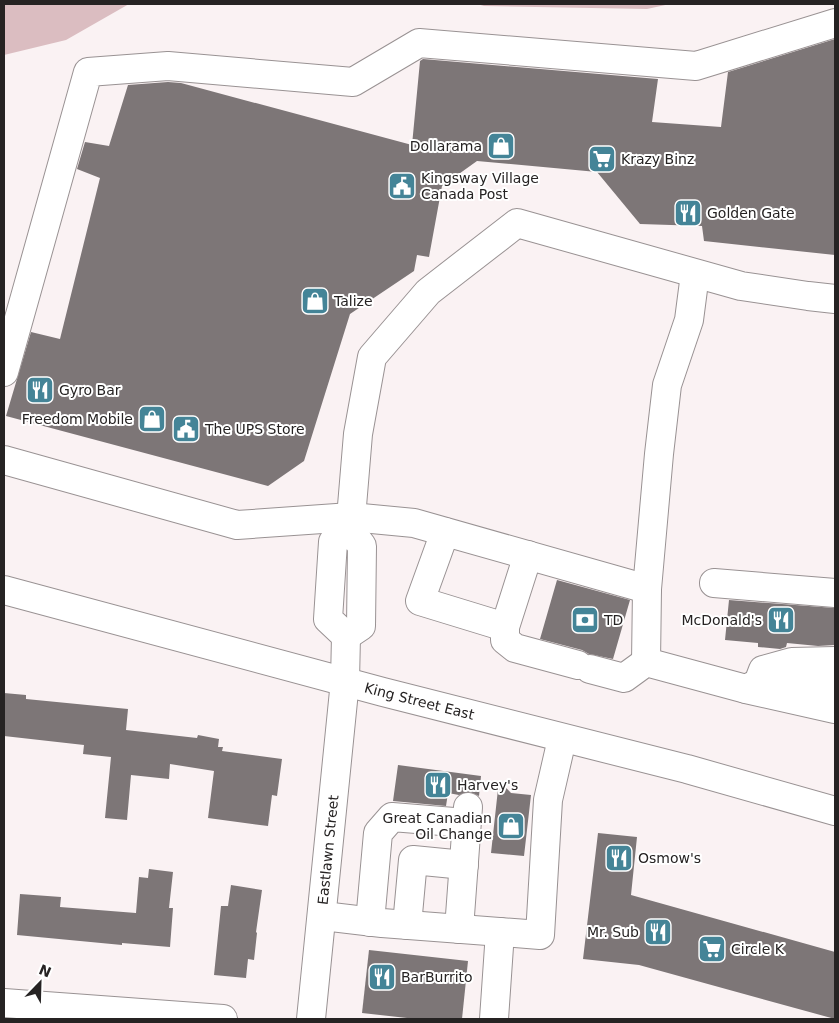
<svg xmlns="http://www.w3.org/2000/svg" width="839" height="1023" viewBox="0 0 839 1023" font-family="'DejaVu Sans',sans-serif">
<rect width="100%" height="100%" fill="#faf2f3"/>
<g fill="#dbbdc1">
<polygon points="4,4 129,4 66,40 4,55"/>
<polygon points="477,4 670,4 647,9 484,6"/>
</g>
<g fill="#7d7677">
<polygon points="835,39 835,255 704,241 702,226 640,224 597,172 477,161 442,186 429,257 417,255 414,271 350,314 304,461 268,486 6,416 31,332 60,339 100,178 77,169 85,142 109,146 128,85 168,82 181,83 412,145 420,61 423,59 658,79 652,122 721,127 728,72"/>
<polygon points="557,580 630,600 613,659 589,654 582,650 540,639"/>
<polygon points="729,600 835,608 835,645 818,646 787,643 786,647 780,649 758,647 758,643 725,640"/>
<polygon points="4,693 26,695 26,699 128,709 126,730 197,738 198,735 219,739 218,747 223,747 222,751 282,759 277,796 272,795 268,826 208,818 214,771 170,764 169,779 131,775 127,820 105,818 111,757 83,754 84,745 4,736"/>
<polygon points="398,765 481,776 479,796 470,792 459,795 448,793 446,806 393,801"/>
<polygon points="499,780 511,793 531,795 524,856 491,853"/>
<polygon points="598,833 637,837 631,895 835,952 835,1019 639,965 583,959"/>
<polygon points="149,869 173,872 169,908 173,908 170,947 122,943 122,945 17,935 20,894 61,897 60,907 136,913 139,877 148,878"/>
<polygon points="231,885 262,890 256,932 257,933 254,960 248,959 246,978 214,975 221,906 228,906"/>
<polygon points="369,950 468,961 462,1019 416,1019 362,1013"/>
</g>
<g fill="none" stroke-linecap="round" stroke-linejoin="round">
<g stroke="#999293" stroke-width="30">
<g id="minor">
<polyline points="4,372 88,72 168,66 353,82 419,43 696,66 835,23"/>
<polyline points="4,460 237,525 351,517 414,523 647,589"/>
<polyline points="445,532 420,601 505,627 528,555"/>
<polyline points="714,583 835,593"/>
<polyline points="505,627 505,640 515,648 578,665"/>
<polyline points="346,636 361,626 362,546 350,530 358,434 372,357 428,292 517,223 741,286 808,296 835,299"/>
<polyline points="646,662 647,589 659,454 667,385 689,320 695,274"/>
<polyline points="590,669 624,678 646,662 746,689 835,709"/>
<path d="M769 685C791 678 813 687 835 685"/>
<polyline points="746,689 758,683 763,670 792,662 835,661"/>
<polyline points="323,916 382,923 540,935 548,800 562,739"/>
<polyline points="370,922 378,833 392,817 466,823"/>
<polyline points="407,925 413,860 464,865"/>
<polyline points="459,929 468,807"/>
<polyline points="4,1003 223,1019"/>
<path id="s1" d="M311 1019 345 681 346 636 328 619 333 542 350 530"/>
<polyline points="494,1019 500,932"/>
</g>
</g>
<g stroke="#999293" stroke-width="30">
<g id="major">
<path id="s2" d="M4 590 383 692 687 769 835 811"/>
</g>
</g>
<use href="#minor" stroke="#fff" stroke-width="28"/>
<use href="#major" stroke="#fff" stroke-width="28"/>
</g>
<defs>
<g id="shop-square" transform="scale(1.4375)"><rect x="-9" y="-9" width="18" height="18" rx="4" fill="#448497" stroke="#fff"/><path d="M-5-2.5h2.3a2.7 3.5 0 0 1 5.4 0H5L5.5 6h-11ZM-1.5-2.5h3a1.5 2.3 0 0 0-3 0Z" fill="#fff"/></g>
<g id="supermarket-square" transform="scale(1.4375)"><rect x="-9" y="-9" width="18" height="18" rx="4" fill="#448497" stroke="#fff"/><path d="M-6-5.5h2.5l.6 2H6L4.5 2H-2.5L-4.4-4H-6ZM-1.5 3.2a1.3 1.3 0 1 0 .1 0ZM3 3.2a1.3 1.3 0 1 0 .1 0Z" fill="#fff"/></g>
<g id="civic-square" transform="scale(1.4375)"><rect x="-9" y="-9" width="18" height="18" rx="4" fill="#448497" stroke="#fff"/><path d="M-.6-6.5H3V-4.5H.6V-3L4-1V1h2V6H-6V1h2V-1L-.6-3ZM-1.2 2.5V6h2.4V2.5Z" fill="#fff"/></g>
<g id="restaurant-square" transform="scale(1.4375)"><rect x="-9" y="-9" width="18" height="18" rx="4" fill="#448497" stroke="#fff"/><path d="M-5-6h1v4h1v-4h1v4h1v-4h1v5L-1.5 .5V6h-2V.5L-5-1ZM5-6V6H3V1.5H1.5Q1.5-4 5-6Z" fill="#fff"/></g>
<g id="bank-square" transform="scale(1.4375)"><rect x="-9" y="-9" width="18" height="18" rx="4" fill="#448497" stroke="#fff"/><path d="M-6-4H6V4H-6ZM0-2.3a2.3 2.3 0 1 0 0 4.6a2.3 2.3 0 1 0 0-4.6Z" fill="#fff"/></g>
</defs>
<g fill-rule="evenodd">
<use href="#shop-square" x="501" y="146"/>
<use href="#supermarket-square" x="602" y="159"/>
<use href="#civic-square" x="402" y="186"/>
<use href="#restaurant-square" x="688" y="213"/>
<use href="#shop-square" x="315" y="301"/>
<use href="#restaurant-square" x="40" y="390"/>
<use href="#shop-square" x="152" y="419"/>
<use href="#civic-square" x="186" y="429"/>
<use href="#bank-square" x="585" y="620"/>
<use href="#restaurant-square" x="781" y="620"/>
<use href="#restaurant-square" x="438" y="785"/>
<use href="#shop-square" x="511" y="826"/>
<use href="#restaurant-square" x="619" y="858"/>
<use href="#restaurant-square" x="658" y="932"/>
<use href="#supermarket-square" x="712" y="949"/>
<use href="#restaurant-square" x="382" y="977"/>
</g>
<g text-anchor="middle" stroke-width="4" stroke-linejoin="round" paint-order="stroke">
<g font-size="14" fill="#262323" stroke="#fff" text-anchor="start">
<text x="482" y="151" text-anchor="end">Dollarama</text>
<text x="621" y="164">Krazy Binz</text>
<text x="421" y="183">Kingsway Village<tspan x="421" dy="16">Canada Post</tspan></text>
<text x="707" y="218">Golden Gate</text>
<text x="334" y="306">Talize</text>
<text x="59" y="395">Gyro Bar</text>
<text x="133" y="424" text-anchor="end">Freedom Mobile</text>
<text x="205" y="434">The UPS Store</text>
<text x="604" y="625">TD</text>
<text x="762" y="625" text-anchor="end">McDonald's</text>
<text x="457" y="790">Harvey's</text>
<text x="492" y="823" text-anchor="end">Great Canadian<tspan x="492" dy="16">Oil Change</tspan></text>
<text x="638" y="863">Osmow's</text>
<text x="639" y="937" text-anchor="end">Mr. Sub</text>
<text x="731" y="954">Circle K</text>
<text x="401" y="982">BarBurrito</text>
</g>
<g font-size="14" fill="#262323" stroke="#fff">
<text dy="5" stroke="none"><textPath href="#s2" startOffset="430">King Street East</textPath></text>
<text dy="5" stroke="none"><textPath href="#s1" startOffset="170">Eastlawn Street</textPath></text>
</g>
</g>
<rect width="839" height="1023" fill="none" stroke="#262323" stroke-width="10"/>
<g transform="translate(40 983) rotate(23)" stroke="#ffffff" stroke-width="4" paint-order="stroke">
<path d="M0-4L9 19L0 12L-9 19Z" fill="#262323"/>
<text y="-8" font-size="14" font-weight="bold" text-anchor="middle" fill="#262323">N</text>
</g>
</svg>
